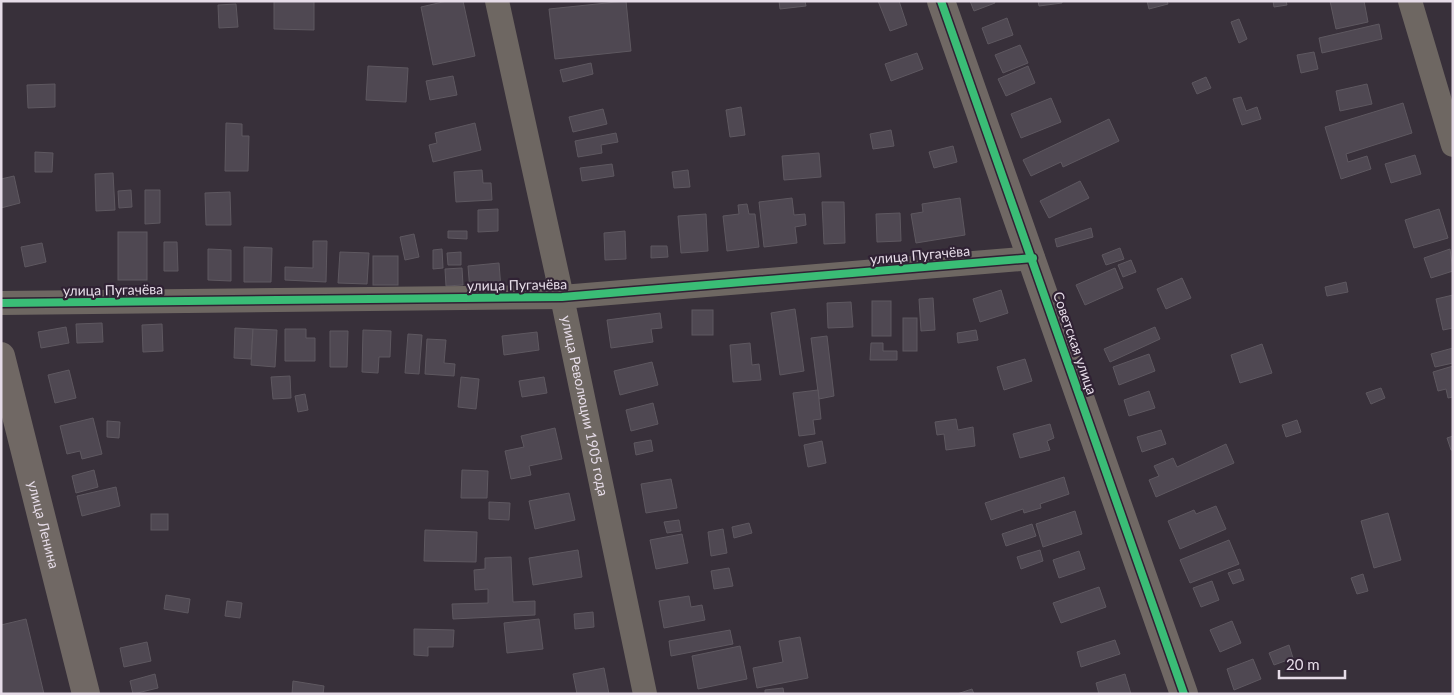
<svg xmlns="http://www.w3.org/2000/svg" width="1454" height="695" viewBox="0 0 1454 695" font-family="Lato,sans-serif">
<rect width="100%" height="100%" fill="#38303a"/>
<g fill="#4f4852" stroke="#5e5860">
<polygon points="274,1 314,1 314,30 274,29"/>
<polygon points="447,1 463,1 475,56 433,65 421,7"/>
<polygon points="626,1 631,51 555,59 549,9"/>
<polygon points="779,1 805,1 806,6 780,9"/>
<polygon points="878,1 899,1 907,25 890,31"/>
<polygon points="970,1 994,1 995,3 974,11"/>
<polygon points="1038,1 1062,1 1062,3 1039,6"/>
<polygon points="1147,1 1167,1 1168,4 1149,9"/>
<polygon points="1273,1 1286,1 1287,5 1274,7"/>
<polygon points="1330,1 1364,1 1368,22 1336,29"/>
<polygon points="236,4 238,27 219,28 218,5"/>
<polygon points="1007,18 1013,35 988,44 982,28"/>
<polygon points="1239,19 1247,39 1239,43 1231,22"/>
<polygon points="1379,24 1382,39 1322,53 1319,38"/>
<polygon points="1020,45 1028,63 1003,73 995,55"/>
<polygon points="1314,52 1318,69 1301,73 1297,55"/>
<polygon points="917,53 923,69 891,81 885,64"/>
<polygon points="591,63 593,74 563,82 560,70"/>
<polygon points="368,66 408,68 406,102 366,100"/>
<polygon points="1028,66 1035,83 1006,96 998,79"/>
<polygon points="453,76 457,95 430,100 426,81"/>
<polygon points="1206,77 1211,88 1197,94 1192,83"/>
<polygon points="55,84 55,107 28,108 27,85"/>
<polygon points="1367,84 1372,104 1340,111 1336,91"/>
<polygon points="1241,97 1246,111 1257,107 1261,119 1242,125 1233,99"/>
<polygon points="1051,98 1061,122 1021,138 1011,114"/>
<polygon points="1403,103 1412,133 1346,154 1348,162 1367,156 1371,169 1341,179 1325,127"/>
<polygon points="741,107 745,135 730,137 726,110"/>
<polygon points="603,109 607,124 573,132 569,117"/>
<polygon points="1109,119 1119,141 1063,167 1061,162 1031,176 1023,160"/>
<polygon points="226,123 242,124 242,136 249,136 248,171 225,171"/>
<polygon points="475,123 481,150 433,162 429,145 437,143 435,133"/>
<polygon points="891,130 894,146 873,149 870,134"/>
<polygon points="616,133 618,142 601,145 602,153 578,157 575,141"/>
<polygon points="953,146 957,162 934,168 929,152"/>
<polygon points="35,152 53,153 52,172 35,172"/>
<polygon points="819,153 821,177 784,180 782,156"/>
<polygon points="1415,155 1421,174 1391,183 1385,164"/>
<polygon points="612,164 614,176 582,181 580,168"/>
<polygon points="482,170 483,183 491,183 492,200 456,202 454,172"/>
<polygon points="688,170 690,187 674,188 672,172"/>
<polygon points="113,173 115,210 96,211 95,174"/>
<polygon points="14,176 20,203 1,208 1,179"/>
<polygon points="1080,181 1089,198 1049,218 1040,201"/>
<polygon points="131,190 132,207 119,208 118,191"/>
<polygon points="145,190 160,190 160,223 145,224"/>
<polygon points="230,192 231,225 206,225 205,193"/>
<polygon points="792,198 794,215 805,214 806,225 795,227 797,243 764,247 759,202"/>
<polygon points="960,198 965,235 916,243 911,214 923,212 922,204"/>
<polygon points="822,202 844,202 845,243 824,244"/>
<polygon points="747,204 749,214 755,214 759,247 727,251 723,216 739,214 738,205"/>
<polygon points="498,209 498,231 478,232 478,210"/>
<polygon points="1439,209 1448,238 1414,248 1405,220"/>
<polygon points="900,213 901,241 877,242 876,214"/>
<polygon points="706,214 708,251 681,253 678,216"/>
<polygon points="1091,228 1093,237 1057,247 1055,239"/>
<polygon points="448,231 467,231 467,239 448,238"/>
<polygon points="625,231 626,259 605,260 604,233"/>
<rect x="118" y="232" width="29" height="48"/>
<polygon points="414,234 419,257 405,260 400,237"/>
<polygon points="313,241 327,241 326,282 285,280 285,267 313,268"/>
<polygon points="164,242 177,242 178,271 164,271"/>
<polygon points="42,243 46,262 25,267 21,247"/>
<polygon points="651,246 667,246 668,257 651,258"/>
<polygon points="244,247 272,248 271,282 244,282"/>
<polygon points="1120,248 1124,259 1106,265 1102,255"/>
<polygon points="208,249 231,250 231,281 208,280"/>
<polygon points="442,249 443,268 433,269 433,250"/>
<polygon points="1450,249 1453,271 1431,278 1424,258"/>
<polygon points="340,252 369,253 367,284 338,283"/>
<polygon points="461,252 461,265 448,265 447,253"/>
<rect x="373" y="256" width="25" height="29"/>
<polygon points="1131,260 1136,272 1123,277 1118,265"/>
<polygon points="499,263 501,289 470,292 468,266"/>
<polygon points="462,268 463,285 446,286 445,269"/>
<polygon points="1115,268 1123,288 1085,305 1076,285"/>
<polygon points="1182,278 1191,298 1166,309 1157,289"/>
<polygon points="1346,282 1348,292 1327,296 1325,287"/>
<polygon points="1001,290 1008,313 980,322 973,299"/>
<polygon points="1453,295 1453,328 1443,330 1436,299"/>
<polygon points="933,298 935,330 921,331 919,299"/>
<rect x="872" y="301" width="19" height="35"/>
<polygon points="851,302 853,327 828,328 827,303"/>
<polygon points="795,309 804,371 780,375 771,313"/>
<rect x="692" y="310" width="21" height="25"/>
<polygon points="660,313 662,328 651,329 653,342 611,348 607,320"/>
<rect x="903" y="318" width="14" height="33"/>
<polygon points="102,323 103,342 77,343 76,324"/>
<polygon points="162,324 163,351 143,352 142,325"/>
<polygon points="66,327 69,343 41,348 38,332"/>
<polygon points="1155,327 1160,339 1110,362 1104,349"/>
<polygon points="235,328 253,329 251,359 234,358"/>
<polygon points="253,329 277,330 275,367 251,365"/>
<polygon points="285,329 306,329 306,338 315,338 315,361 285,361"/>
<polygon points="363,330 391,331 390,357 379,357 378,373 362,372"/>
<polygon points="976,330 978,340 958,343 957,333"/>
<polygon points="330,331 348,331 347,367 330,367"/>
<polygon points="537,332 539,350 504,355 502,336"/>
<polygon points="408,334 422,335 419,374 405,373"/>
<polygon points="827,336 834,396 819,399 811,338"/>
<polygon points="427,339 446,340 444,363 455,364 454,376 425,374"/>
<polygon points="750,343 752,365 759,364 761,380 733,382 730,345"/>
<polygon points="871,343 883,343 883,351 897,351 897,360 870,360"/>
<polygon points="1262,344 1272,373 1240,383 1231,355"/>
<polygon points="1453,348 1453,363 1435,367 1431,354"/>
<polygon points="1149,354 1155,371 1119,385 1113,367"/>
<polygon points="1025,359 1032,381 1004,390 997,367"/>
<polygon points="652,362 658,385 620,395 614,371"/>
<polygon points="1453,366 1453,397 1448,398 1446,389 1438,391 1433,372"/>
<polygon points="69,370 76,398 55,403 48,375"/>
<polygon points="290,376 291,398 273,399 271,377"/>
<polygon points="461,377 479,379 476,409 458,407"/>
<polygon points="544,377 547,393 522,397 519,381"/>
<polygon points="1381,388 1385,398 1371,404 1366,393"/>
<polygon points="818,390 821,419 813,420 815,434 799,436 793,393"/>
<polygon points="1149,391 1155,408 1129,416 1124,400"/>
<polygon points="305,394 308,410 298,412 295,396"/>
<polygon points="653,403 658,424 631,431 626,410"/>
<polygon points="93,418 102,454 82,459 80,451 67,454 60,426"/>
<polygon points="956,419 958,430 973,427 975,446 946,450 944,434 937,435 935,422"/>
<polygon points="1297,420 1301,432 1286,437 1282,425"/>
<polygon points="107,421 120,422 119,438 107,437"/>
<polygon points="1050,424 1054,438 1047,441 1050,450 1020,458 1013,434"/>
<polygon points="555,428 562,459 529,466 531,475 511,479 505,451 524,447 521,436"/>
<polygon points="1161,430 1166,444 1142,452 1137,437"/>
<polygon points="1453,436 1453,450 1451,450 1447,438"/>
<polygon points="651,440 653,451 636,455 634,443"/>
<polygon points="822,441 826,463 808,467 804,445"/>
<polygon points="1226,444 1234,463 1156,497 1149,480 1159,476 1154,466 1173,458 1177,467"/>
<polygon points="94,470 98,487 76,493 72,476"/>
<polygon points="462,470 488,471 487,498 461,498"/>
<polygon points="1064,477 1069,494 1040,504 1041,508 1024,513 1023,509 991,520 985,503"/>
<polygon points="671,479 677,508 646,513 641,484"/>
<polygon points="116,487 120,506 82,516 77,496"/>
<polygon points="569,493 575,520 535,529 529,501"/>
<polygon points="489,502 510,503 509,520 489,519"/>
<polygon points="1216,506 1226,529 1180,549 1168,521 1194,510 1196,514"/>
<polygon points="1075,511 1082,534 1043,547 1036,524"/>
<polygon points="1388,513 1401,560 1374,568 1361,521"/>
<rect x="151" y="514" width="17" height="16"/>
<polygon points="679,520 681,531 667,533 664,522"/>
<polygon points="749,523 752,533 734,538 732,527"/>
<polygon points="1032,524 1036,536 1006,546 1002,534"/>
<polygon points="723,529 727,553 711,556 708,532"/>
<polygon points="425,530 477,532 476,562 424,561"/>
<polygon points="682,534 688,563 656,569 650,540"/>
<polygon points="1229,540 1239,564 1190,583 1180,560"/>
<polygon points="578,550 582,577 533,585 529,558"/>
<polygon points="1040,550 1043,561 1021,569 1017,557"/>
<polygon points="1079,551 1085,569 1059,578 1053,560"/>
<polygon points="511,557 513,602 535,601 535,615 453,619 452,604 488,603 488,589 475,590 474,570 485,569 485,558"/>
<polygon points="729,568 733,586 714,589 711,571"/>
<polygon points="1240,569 1244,580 1233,584 1228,573"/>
<polygon points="1363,574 1368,591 1357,594 1351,578"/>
<polygon points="1212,581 1219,600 1201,607 1193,588"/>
<polygon points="1099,587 1106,607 1061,623 1053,603"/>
<polygon points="166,595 190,599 188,613 164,609"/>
<polygon points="689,596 691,607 702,605 705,620 664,628 659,601"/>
<polygon points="227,601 242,603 240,618 225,616"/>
<polygon points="593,612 594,627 575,629 574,614"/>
<polygon points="26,619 44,694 1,694 1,625"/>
<polygon points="539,619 543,649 507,653 504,623"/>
<polygon points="1232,621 1241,643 1220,652 1210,630"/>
<polygon points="414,629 454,630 453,647 428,647 428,656 414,655"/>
<polygon points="730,630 733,644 671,656 669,641"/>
<polygon points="800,637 808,678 757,688 753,668 783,662 779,641"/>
<polygon points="1115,640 1120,654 1081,667 1077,652"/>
<polygon points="147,642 151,661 124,667 120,648"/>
<polygon points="1289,645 1293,658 1274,665 1269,653"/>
<polygon points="740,646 747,679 698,689 692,656"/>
<polygon points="1253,659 1261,679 1234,690 1227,669"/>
<polygon points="604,668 609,694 577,694 573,674"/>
<polygon points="155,674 158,688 133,694 130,681"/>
<polygon points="1125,674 1131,694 1099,694 1096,683"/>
<polygon points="293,681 324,686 323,694 292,694"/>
<polygon points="783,688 784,694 765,694 765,690"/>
<polygon points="972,689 974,694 957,694"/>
</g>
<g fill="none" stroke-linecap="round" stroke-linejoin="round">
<g stroke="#6e6762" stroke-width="24">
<path id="s1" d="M497 1 562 297 645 694"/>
<polyline points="1410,1 1453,145"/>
<polyline points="1,303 562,297 1033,258"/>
</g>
<g stroke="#706864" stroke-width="28">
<polyline points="941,1 1184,694"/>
<path id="s2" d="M1 356 86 694"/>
</g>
<g stroke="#302234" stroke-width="11">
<g id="cycleway">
<polyline points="941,1 1184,694"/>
<polyline points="1,303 562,297 1033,258"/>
</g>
</g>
<use href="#cycleway" stroke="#3abd76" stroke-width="8"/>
</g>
<g text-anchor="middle" stroke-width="4.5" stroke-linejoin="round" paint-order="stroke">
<g font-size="14" fill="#e6dce8" stroke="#302234">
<text transform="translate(920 255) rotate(-5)" y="5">улица Пугачёва</text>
<text transform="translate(517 285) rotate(-1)" y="5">улица Пугачёва</text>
<text transform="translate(113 290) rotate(-1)" y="5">улица Пугачёва</text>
<text transform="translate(1075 343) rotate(71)" y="5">Советская улица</text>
<text dy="5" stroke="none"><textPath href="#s1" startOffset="414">улица Революции 1905 года</textPath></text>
<text dy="5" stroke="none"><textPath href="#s2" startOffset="174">улица Ленина</textPath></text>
</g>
</g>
<rect width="1454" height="695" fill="none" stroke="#e6dce8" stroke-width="5"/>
<path d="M1279 670v8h66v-8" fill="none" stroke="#e6dce8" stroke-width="2.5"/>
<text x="1286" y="670" font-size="15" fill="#e6dce8" stroke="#302234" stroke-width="4" paint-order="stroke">20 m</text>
</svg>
